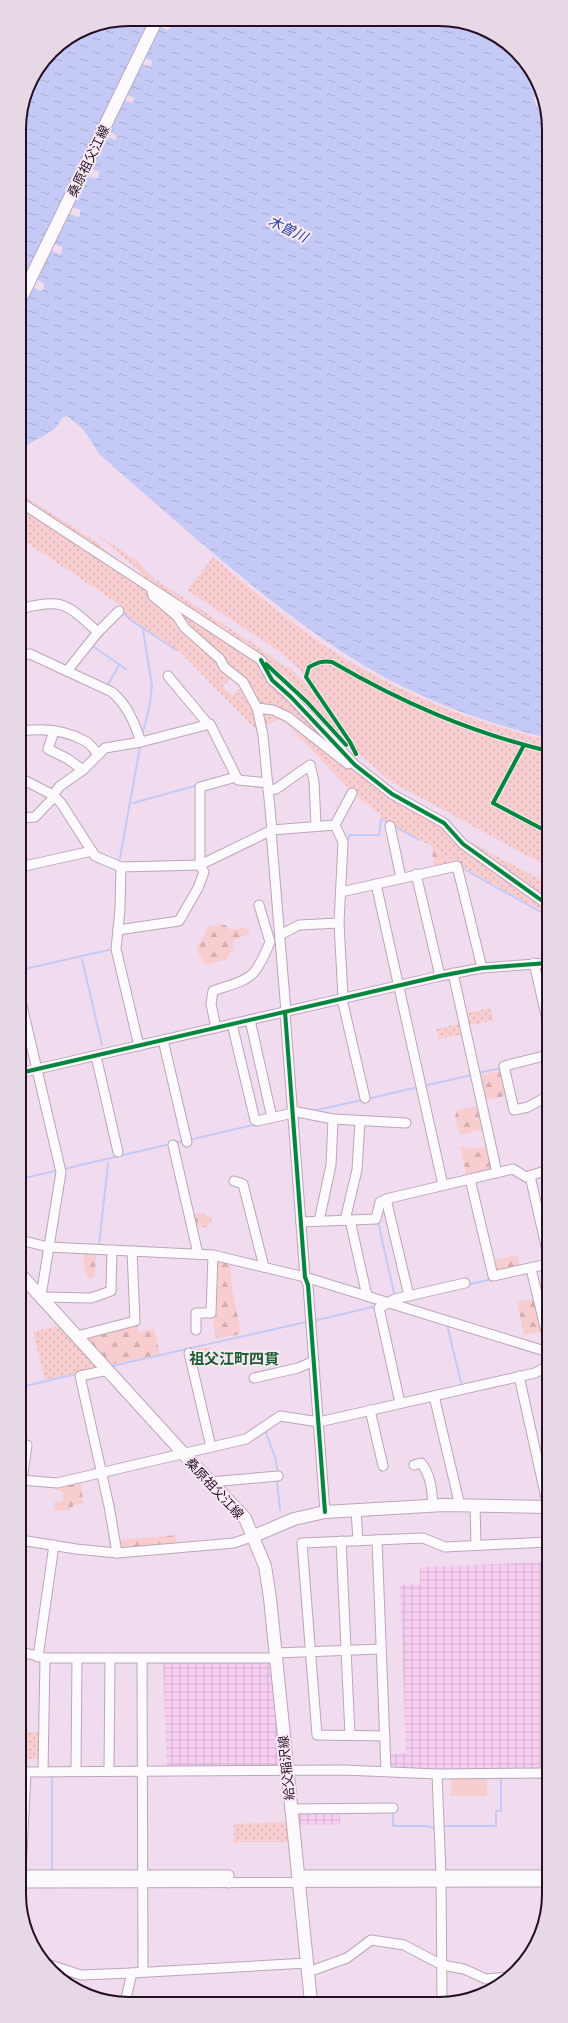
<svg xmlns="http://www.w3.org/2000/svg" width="568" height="2023" viewBox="0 0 568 2023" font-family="Barlow,'Noto Sans JP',sans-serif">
<defs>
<pattern id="industrial-grid" width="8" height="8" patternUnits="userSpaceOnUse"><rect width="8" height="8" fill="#f6cef2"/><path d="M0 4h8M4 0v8" fill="none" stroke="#d3b0cf"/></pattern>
<pattern id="grass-dots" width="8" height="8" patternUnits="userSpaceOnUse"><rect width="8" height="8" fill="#f8cdd0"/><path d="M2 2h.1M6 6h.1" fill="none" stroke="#d4afb2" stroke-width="1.8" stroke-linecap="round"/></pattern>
<pattern id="forest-firs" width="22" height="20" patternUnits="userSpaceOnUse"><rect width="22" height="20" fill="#f8cdd0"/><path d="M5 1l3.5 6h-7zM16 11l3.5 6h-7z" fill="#d4afb2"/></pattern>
<pattern id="cemetery-stones" width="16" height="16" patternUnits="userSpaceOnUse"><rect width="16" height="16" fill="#f8cdd0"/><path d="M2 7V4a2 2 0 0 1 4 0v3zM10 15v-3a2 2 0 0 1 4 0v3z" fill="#d4afb2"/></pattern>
<pattern id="water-ripples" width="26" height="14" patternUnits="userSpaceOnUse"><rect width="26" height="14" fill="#c4caf5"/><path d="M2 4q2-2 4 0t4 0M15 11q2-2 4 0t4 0" fill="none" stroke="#a8acd2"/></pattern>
</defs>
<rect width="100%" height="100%" fill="#f1dcef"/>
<g fill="url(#industrial-grid)">
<polygon points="548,1562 549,1768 420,1769 391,1766 390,1754 406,1753 400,1585 420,1584 420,1567"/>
<polygon points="163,1661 269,1661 271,1663 280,1767 167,1769"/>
<polygon points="340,1810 340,1825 298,1825 297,1811"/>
</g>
<g fill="url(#grass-dots)">
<polygon points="20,493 95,541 132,572 20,499"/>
<polygon points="20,505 145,588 176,617 173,622 189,633 244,686 231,678 222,687 232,696 239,689 246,690 254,707 261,734 178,650 133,621 121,611 123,607 20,538"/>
<polygon points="92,531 136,560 153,578 260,648 286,668 288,666 309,687 347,742 287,678 265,659 149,584 141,572"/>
<path d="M213 557C247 586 281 615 318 641 387 688 466 721 548 740V867L390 781 357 752 352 742 309 679 297 667 279 651 187 590Z"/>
<polygon points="155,595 257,661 349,762 274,709 259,702 225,666 227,662 186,628 189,623"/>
<polygon points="273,711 350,768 357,769 441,825 502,874 501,878 548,909 548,915 459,865 435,848 381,819 381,815 352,792 281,718 263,727 261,715 263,713"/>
<polygon points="465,839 548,884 548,901 464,841"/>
<polygon points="490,1008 494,1020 466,1026 464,1014"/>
<polygon points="463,1023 465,1034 439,1039 436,1029"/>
<polygon points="60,1326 99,1368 45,1380 33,1332"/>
<polygon points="210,1347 214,1364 194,1368 190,1351"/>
<rect x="21" y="1732" width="19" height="27"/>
<polygon points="286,1822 288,1842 234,1842 234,1824"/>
</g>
<g fill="url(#forest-firs)">
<polygon points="432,848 435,848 456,864 434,869"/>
<polygon points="220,924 225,925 231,930 245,927 250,930 248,934 233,941 234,948 227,959 206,965 196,950 208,927"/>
<polygon points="503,1070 509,1095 482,1101 477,1076"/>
<polygon points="480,1105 483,1132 478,1130 460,1135 455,1117 457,1110"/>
<polygon points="463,1146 467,1149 488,1147 494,1171 467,1177 460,1148"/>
<path d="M85 1253H96L95 1276 89 1280C85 1273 82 1262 85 1253Z"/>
<polygon points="517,1255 521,1269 494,1275 491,1261"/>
<polygon points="215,1260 230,1264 232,1287 241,1334 216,1339 212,1314"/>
<polygon points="548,1281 548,1309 543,1310 536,1283"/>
<polygon points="536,1298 544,1331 524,1335 517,1302"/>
<polygon points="137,1325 139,1332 154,1329 160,1354 109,1365 87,1341 88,1336"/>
<polygon points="81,1480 83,1504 74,1505 70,1510 54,1510 54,1502 63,1501 63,1493 55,1488"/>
<polygon points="176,1535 177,1544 118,1549 117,1540"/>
</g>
<polygon fill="url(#cemetery-stones)" points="199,1213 212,1217 208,1228 195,1225 192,1214"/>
<rect fill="#f8cdd0" x="451" y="1777" width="36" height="19"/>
<path fill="url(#water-ripples)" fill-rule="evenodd" d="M129 19H153L151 23 167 30 170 29V24L159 19 461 21 517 51 539 93 533 98 539 110 547 112 548 738C479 722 409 695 350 657 259 598 180 524 99 454L84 430 67 416C61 417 60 423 56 427 46 438 29 440 20 452L19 335 23 334 25 325 27 326V320L19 317V122L27 87 55 49 87 27ZM136 54 152 61 151 67 133 60ZM119 91 134 98 133 103 116 97ZM101 128 116 135V140L98 133ZM83 165 99 172 98 178 95 179 79 172ZM65 203 80 210V216L77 217 61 210ZM47 240 62 247V253L59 254 43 247ZM29 276 44 283V289L41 291 26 284Z"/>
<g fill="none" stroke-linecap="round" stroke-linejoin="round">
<g stroke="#c4caf5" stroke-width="2">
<polyline points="122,612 132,621 176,650"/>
<polyline points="91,645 126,669"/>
<polyline points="107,686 119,665"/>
<polyline points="142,735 149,709 152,686 143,630"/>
<polyline points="133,803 198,785"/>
<polyline points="394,826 419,840"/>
<polyline points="347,843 350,835 379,835 381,819 388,823"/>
<polyline points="119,863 140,747"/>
<polyline points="460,867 548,916"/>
<polyline points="82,959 102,1045"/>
<polyline points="20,970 113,949"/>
<polyline points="478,1073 501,1068"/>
<polyline points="423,1086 472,1075"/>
<polyline points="367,1099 418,1087"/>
<polyline points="312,1111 362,1100"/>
<polyline points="189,1140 257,1124"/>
<polyline points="174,1143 184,1141"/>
<polyline points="64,1169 170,1144"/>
<polyline points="20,1179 55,1171"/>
<polyline points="378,1222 395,1297"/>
<polyline points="99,1246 108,1163"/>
<polyline points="467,1285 492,1279"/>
<polyline points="317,1320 377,1306"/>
<polyline points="447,1325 462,1386"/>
<polyline points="112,1366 306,1322"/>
<polyline points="21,1387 77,1374"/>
<polyline points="265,1430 275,1457 278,1473"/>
<polyline points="277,1481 280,1510"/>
<polyline points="532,1778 549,1778"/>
<polyline points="393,1811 393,1826 428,1826 433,1828"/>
<polyline points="443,1826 496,1826 496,1811 501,1811 501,1778 516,1778"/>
<polyline points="52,1872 52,1778"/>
</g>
<g stroke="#bba6b9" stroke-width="11">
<g id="minor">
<polyline points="20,502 261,660 272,680 291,697 355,765 392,794 444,823 463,844 548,905"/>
<polyline points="152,592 153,596 177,616 185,628 220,659 224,667 243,682 257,708 263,735 272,830"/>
<path d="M20 609C64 598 65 603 98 632"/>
<path d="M20 655 30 654 112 692C128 706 134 722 141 742"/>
<polyline points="67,671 98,632 119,611"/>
<polyline points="168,676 208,724"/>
<polyline points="257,708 273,710 288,717 348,764"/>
<path d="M20 723 22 731C43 728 66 730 85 741 90 743 94 750 98 754"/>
<polyline points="54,731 48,749 68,759 83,770"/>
<polyline points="20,778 53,795 61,803 95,856 121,867 200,865 272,830 335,825 343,842 339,923 343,998"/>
<polyline points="268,790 276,789 310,765 314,781 316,826"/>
<polyline points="53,795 60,786 83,770 105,748 141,742 210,724 238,780 268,783"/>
<polyline points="20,818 35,817 55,796"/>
<polyline points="335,825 352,793"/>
<polyline points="390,826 401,878"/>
<polyline points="271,831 286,1012"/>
<polyline points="20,867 92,851"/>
<polyline points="121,867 120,909 116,949 139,1046"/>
<polyline points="416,874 440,976"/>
<polyline points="376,884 443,1185"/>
<polyline points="341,892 457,866 482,968"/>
<polyline points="118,930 179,921 198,888 204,872 200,865 200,787 236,777"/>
<polyline points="280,935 299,925 339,923"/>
<polyline points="534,963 548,1024"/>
<polyline points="453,973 497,1173"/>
<polyline points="20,997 61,1172 41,1296"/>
<polyline points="342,999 365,1098"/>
<polyline points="285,1012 305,1277 308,1285 325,1512"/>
<polyline points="250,1020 272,1118"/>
<polyline points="232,1024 255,1120 257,1121 293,1113"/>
<path d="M216 1028 211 1004 213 991C251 978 254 981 270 942L259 905"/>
<polyline points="163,1040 187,1142"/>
<polyline points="548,1055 504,1066 514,1110 528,1107 548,1096"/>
<polyline points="96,1056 118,1152"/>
<polyline points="20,1073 440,976 482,968 548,963"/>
<polyline points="292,1111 333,1119 406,1123"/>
<polyline points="173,1145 198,1254"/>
<polyline points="530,1176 548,1255"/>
<polyline points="470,1179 493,1276 548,1264"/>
<polyline points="234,1181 243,1184 264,1267"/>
<polyline points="386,1199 409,1296"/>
<polyline points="345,1220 357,1170 360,1121"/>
<polyline points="350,1220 367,1296"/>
<polyline points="319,1221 331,1165 333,1119"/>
<polyline points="301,1222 376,1219 380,1202 390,1198 513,1169 526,1177 548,1170"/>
<polyline points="20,1240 48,1247 213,1255 305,1277 548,1352"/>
<polyline points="532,1273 548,1340"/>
<polyline points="42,1297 91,1298 111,1291 112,1250"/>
<polyline points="196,1330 196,1313 211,1313 213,1255"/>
<polyline points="77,1336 135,1321 132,1251"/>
<polyline points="189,1353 211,1447"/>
<polyline points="108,1370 80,1376 109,1506 117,1553"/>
<polyline points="519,1376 548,1507"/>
<polyline points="254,1378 298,1368 314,1361"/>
<polyline points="434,1396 460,1506"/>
<polyline points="400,1403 379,1308 395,1299 465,1283"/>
<polyline points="370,1410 383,1466"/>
<path d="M414 1465 421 1463C431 1475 432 1490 433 1506"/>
<polyline points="21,1480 57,1483 246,1439 280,1416 319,1422 535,1373 548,1366"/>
<polyline points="22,1480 27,1445"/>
<polyline points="210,1482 278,1476"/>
<polyline points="475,1506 476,1545"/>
<polyline points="356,1510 358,1541"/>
<polyline points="21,1540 76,1549 117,1553 234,1543 254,1536"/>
<polyline points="377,1540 386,1770"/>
<polyline points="341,1541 350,1735"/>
<polyline points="21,1652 45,1658 276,1658"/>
<polyline points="276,1653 381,1649"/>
<polyline points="38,1657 54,1545"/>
<polyline points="142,1659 143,1972"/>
<polyline points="385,1736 317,1735 302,1543 423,1538 445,1547 548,1542"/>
<polyline points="76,1771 77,1658"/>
<polyline points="109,1771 110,1658"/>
<polyline points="21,1772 344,1770 437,1774 549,1773"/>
<polyline points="43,1772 45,1658"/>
<polyline points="437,1774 441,1875 442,2002"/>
<polyline points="290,1809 393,1808"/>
<polyline points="21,1873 26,1772"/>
<polyline points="21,1875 229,1875 229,1883"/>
<polyline points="297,1875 549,1875"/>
<polyline points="21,1883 549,1882"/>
<polyline points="47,1964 81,1975 132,1973"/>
<polyline points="308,1972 347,1958 371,1940 404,1945 442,1965 464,1969 486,1979 509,1977"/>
<polyline points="125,2002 132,1973 307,1963"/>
</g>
</g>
<g stroke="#bba6b9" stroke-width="14">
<g id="major">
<polyline points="19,302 157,19"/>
<polyline points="20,1274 183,1453 245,1518 265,1566 270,1598 311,2002"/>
<polyline points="254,1536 294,1519 325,1512 444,1505 548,1507"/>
</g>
</g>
<use href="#minor" stroke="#fdfafd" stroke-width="9"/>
<use href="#major" stroke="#fdfafd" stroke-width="12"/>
<g stroke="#f7eaf5" stroke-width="6">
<g id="cycleway">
<polyline points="261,660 272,680 291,697 355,765 392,794 444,823 463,844 548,905"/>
<polyline points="266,664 307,702 346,745"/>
<polyline points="524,745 493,803 548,832"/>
<path d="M356 754 350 742 306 677 309 667C317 663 322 660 332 662 401 702 469 732 548 751"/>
<polyline points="285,1012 305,1277 308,1285 325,1512"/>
<polyline points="20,1073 440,976 482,968 548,963"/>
</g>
</g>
<use href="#cycleway" stroke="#00873e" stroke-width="4"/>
</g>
<g text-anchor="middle" stroke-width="4" stroke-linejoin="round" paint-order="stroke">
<g font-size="13" fill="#260f25" stroke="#f7eaf5">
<text transform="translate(88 161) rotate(-64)" y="5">桑原祖父江線</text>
<text transform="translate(215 1488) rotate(47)" y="5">桑原祖父江線</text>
<text transform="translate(286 1768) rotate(-96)" y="5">給父稲沢線</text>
</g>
<g font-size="14" font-style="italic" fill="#2e42a2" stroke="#f7eaf5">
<text transform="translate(288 229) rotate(26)" y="5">木曽川</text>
</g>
<g font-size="15" font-weight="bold" fill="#1e5f31" stroke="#f7eaf5">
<text x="234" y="1364">祖父江町四貫</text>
</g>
</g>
<path d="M0 0H568V2023H0ZM129 26H439A103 103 0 0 1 542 129V1894A103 103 0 0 1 439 1997H129A103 103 0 0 1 26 1894V129A103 103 0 0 1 129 26Z" fill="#e6d8e4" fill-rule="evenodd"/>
<path fill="none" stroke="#260f25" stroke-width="2" d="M129 26H439A103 103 0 0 1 542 129V1894A103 103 0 0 1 439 1997H129A103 103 0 0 1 26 1894V129A103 103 0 0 1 129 26Z"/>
</svg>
